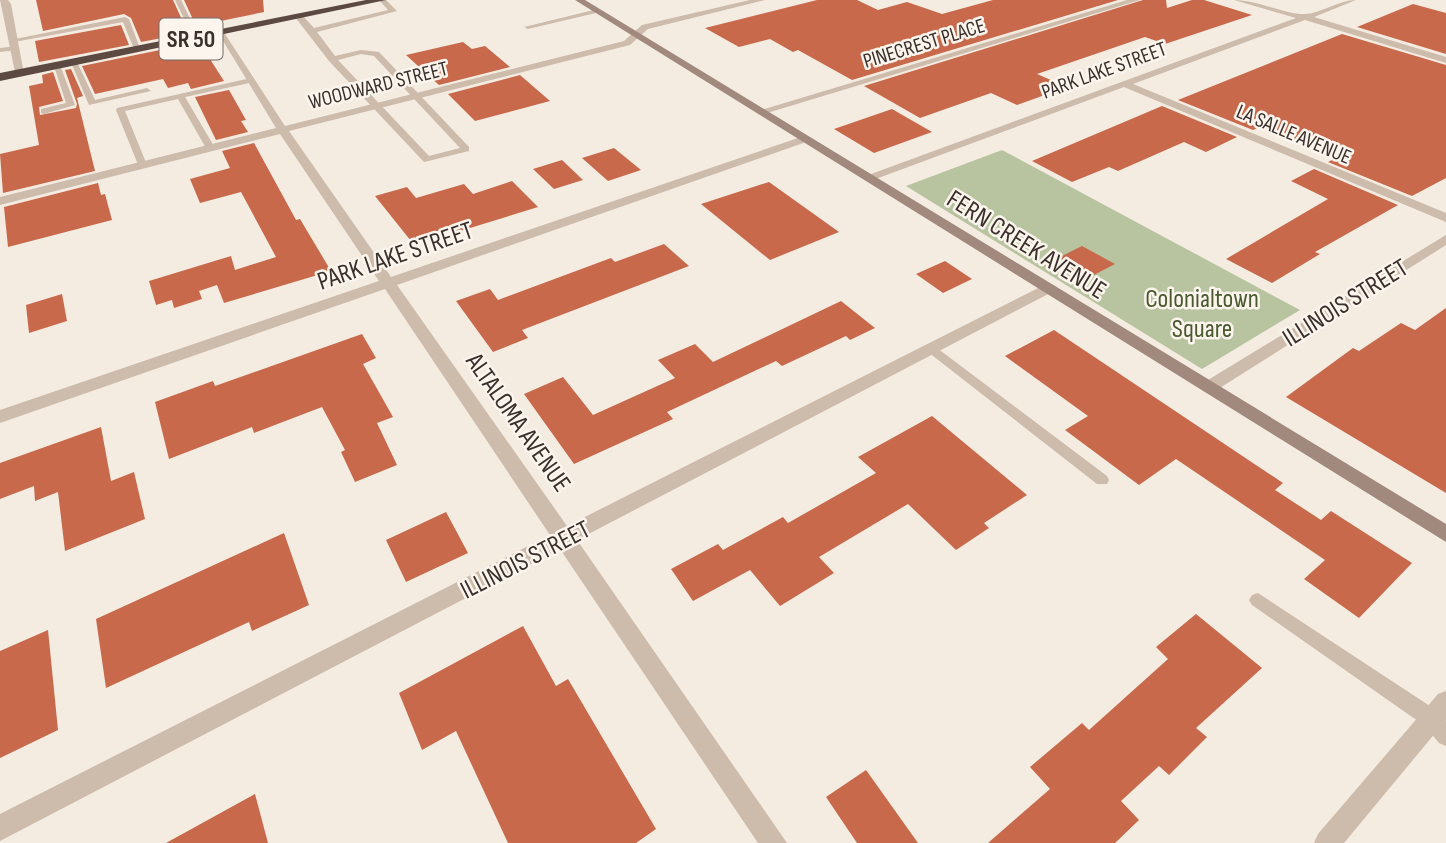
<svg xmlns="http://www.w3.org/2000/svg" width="1446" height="843" viewBox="0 0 1446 843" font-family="'Sofia Sans Condensed',sans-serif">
<rect width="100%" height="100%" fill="#f4ebe1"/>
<polygon fill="#b8c4a0" points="1002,150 1300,310 1202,369 906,186"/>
<g fill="#c8694b">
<polygon points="36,0 173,0 188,33 141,42 131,18 124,14 43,31"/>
<polygon points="184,0 263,0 264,12 196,26"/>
<polygon points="817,0 857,0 878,10 907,2 942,14 993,0 1118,0 852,80 798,50 793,52 770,39 739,47 705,28"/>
<polygon points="1143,0 1166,0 1167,8 1192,0 1204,0 1252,15 1165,44 1145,37 1037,74 1067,87 1017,105 991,93 920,118 864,86"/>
<polygon points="1413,4 1446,13 1446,54 1357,27"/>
<polygon points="121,25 129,45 39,62 35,41"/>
<polygon points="1342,34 1446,65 1446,178 1412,196 1328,162 1338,157 1262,126 1253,130 1178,100"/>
<polygon points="199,42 224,81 191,89 188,83 168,88 163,79 95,94 82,66"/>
<polygon points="463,42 472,49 485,46 510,67 439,85 406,55"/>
<polygon points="71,69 83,96 77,98 95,171 3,193 0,154 39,145 29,86 43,83 42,75 53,72 63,101 39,107 40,115 76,108 77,104 65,70"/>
<polygon points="520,75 550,101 475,121 448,94"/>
<polygon points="229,90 246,120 241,121 248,132 216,140 195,97"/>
<polygon points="1162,106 1237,137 1206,152 1184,142 1118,171 1109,167 1072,182 1032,161"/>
<polygon points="892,109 932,132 874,153 834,129"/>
<polygon points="254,143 296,220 300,219 331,271 224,303 217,285 199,291 202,299 174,308 172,300 156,305 149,281 231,256 235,270 276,257 241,192 200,203 190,179 230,168 222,151"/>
<polygon points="614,148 641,170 608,181 582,158"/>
<polygon points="562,160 583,180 554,189 533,169"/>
<polygon points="1314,169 1398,205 1315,252 1320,254 1272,283 1226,259 1328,199 1291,181"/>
<polygon points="512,181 538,207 457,232 453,228 411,241 375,196 407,187 416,198 464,184 473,194"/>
<polygon points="769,182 839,232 770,260 701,204"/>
<polygon points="98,183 101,195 105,194 112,220 8,247 4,207"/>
<polygon points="664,244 689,266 522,330 528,338 493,352 456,301 490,289 498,300 611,258 615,262"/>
<polygon points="1082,246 1115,264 1088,278 1056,259"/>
<polygon points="945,261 972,279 943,293 916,274"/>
<polygon points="62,294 67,321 29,333 26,305"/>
<polygon points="841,301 875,328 850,340 846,336 782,366 776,361 667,412 673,419 574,464 524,394 563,377 593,415 675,378 658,360 695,344 713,362"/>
<polygon points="1446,308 1446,493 1286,397 1353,348 1359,351 1401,323 1415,330"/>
<polygon points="1054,330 1283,483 1275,490 1321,520 1331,511 1412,563 1359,618 1304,579 1325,560 1176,459 1139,485 1065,430 1088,416 1005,356"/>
<polygon points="362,334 376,358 363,364 393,417 377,423 397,465 355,482 341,452 345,450 322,407 254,433 252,427 169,459 155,402 213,381 215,386"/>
<polygon points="932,416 1027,495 984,523 989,528 956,550 908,504 819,557 834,573 780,606 750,570 693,601 671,569 718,544 723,550 783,517 788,523 876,473 858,457"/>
<polygon points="101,427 111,481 134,472 145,519 65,551 58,492 35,501 34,486 0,499 0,463"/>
<polygon points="446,512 468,553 406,582 386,540"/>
<polygon points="284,533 309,605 252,631 249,622 106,688 96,619"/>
<polygon points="1196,614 1262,668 1196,728 1207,737 1169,775 1159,766 1121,801 1139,820 1115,843 988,843 1050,789 1030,767 1082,723 1089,730 1168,659 1156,647"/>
<polygon points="523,626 556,686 568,679 656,829 636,843 508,843 456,731 422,750 399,693"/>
<polygon points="48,630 58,730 0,758 0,651"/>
<polygon points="866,770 918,843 857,843 826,797"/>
<polygon points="255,794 268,843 166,843"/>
</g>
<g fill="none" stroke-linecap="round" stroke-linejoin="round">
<g fill="#cdbbac" fill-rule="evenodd">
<polygon points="175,0 181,0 200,39 193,37"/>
<path d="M379 0H386L397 11 317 32 335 56 361 50 379 52 469 147V151L424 162 329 61 295 17 302 15 314 28 388 10ZM361 54 374 56 460 148 429 156 338 60Z"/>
<polygon points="598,9 600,12 528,29 524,27"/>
<polygon points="125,17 129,19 141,51 134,49 123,22 14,42 10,40"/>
<polygon points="18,46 18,50 0,52 0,48"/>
<polygon points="70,60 77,62 95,100 147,88 151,91 89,105"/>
<polygon points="53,63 60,65 75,105 44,114 41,113 41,109 66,103"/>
<polygon points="251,78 254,78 254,82 185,97 215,148 213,150 207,150 178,99 125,111 147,165 139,167 116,110 117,108"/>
<polygon points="933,345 1107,476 1109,480 1107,484 1097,484 928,352 927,349"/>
<polygon points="1258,593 1439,712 1446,721 1446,746 1439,743 1425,726 1252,605 1249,600 1252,595"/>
</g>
<g fill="#cdbbac" fill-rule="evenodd">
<polygon points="0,0 8,0 11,4 24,74 15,72"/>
<polygon points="750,0 765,0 648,29 630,45 289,131 391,277 801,137 809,137 809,141 397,285 567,526 1044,285 1054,285 1054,291 577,540 787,843 758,843 560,549 0,841 0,814 550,535 385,289 0,423 0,410 379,281 280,134 0,205 0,197 276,128 217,31 223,31 285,126 624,41 642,25"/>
<polygon points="1127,0 1140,0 767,113 758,111"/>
<path d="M1234 0C1258 0 1283 14 1304 14 1321 14 1338 0 1356 0L1314 17 1446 57V63L1305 20 1133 84 1446 213V222L1124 87 873 180 863 177 1296 18Z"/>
<polygon points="1446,235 1446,245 1215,391 1203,391 1201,387 1203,383"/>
<polygon points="1446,691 1446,720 1344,843 1314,843 1318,834 1438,694"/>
</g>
<polygon fill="#a18a7d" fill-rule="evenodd" points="575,0 585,0 1446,524 1446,542"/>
<polygon fill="#5c4a42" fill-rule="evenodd" points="366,0 386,0 0,81 0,73"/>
</g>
<g text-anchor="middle" stroke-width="5" stroke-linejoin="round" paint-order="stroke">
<g font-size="21" fill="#3b302b" stroke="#fbf5ee">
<text transform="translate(924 43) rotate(-17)" y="7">PINECREST PLACE</text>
<text transform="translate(1104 70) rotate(-20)" y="7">PARK LAKE STREET</text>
<text transform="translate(378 85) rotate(-14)" y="7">WOODWARD STREET</text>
<text transform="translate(1294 134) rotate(23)" y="7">LA SALLE AVENUE</text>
</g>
<rect fill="#fbf5ee" stroke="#756b66" stroke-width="2" x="159.5" y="18.5" width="63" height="41" rx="5"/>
<g font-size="24" font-weight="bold" fill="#3b302b">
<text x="191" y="47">SR 50</text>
</g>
<g font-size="26" fill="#3b302b" stroke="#fbf5ee">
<text transform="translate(1027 244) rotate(32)" y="9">FERN CREEK AVENUE</text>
<text transform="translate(395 255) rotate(-19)" y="9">PARK LAKE STREET</text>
<text transform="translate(1345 302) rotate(-32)" y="9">ILLINOIS STREET</text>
<text transform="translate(519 422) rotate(55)" y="9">ALTALOMA AVENUE</text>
<text transform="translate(525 559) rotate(-27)" y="9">ILLINOIS STREET</text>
</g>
<g font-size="26" fill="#4a5a2e" stroke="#fbf5ee">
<text x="1202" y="307">Colonialtown<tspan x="1202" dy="30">Square</tspan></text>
</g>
</g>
</svg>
